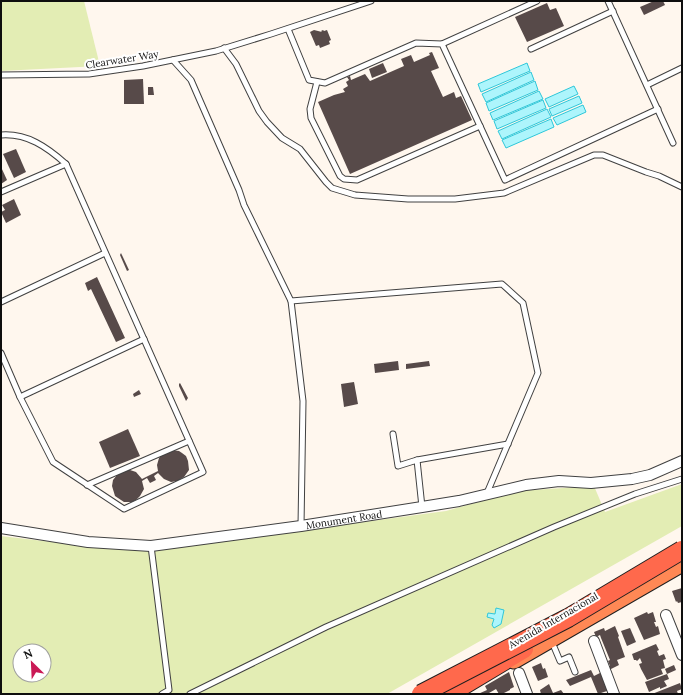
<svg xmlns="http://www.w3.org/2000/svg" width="683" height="695" viewBox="0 0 683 695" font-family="Lora,serif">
<rect width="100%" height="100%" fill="#fff7ee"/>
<g fill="#e3edb4" fill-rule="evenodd">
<polygon points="1,1 84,1 100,66 1,71"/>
<path d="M682 484V526L387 694H1V536L52 542 162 549 446 511 517 491 594 486 605 512ZM20 651H44V675H20Z"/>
</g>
<g fill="#adf5fc" stroke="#2ec7d9">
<polygon points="527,63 530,71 481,92 478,84"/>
<polygon points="531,72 534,80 486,102 482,94"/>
<polygon points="535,81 538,90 489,111 486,103"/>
<polygon points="574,86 578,94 549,107 545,99"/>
<polygon points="539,91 543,99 493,120 490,113"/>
<polygon points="579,96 582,103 552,116 549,109"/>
<polygon points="543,100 546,108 497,129 494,121"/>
<polygon points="583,105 586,112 557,125 553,118"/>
<polygon points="547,109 551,117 502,139 498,131"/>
<polygon points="551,119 554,127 506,148 502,140"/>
<polygon points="496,608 504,610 501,624 494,628 492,625 494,619 487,617 488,613 495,614"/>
</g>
<g fill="#574a49">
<polygon points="654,1 663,1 665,5 644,15 640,7"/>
<polygon points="547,3 550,10 556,8 564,26 527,42 515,17"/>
<polygon points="314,30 322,32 321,31 323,30 324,31 327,30 331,40 329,41 330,44 320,48 319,45 316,46 310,32"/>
<polygon points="432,52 439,68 431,71 443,97 454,92 456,98 461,96 472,120 350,174 318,102 334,95 345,92 343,89 348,86 346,82 349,80 347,77 350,76 351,80 365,74 370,81 404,66 401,59 411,55 414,62 430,55 429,53"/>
<polygon points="383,63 387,72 372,78 369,69"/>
<polygon points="143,79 144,104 124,104 124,80"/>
<polygon points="148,87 153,87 154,95 148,95"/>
<polygon points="16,149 26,172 14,178 3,154"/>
<polygon points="1,167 7,180 1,184"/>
<polygon points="14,199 21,215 6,223 1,212 5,210 2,205"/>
<polygon points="121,253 129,270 127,271 120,255"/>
<polygon points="97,277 125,338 116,342 91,289 88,291 85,283"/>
<polygon points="398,361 399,370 375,373 374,364"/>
<polygon points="429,361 430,366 406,369 406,364"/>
<polygon points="354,382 358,404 344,407 341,384"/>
<polygon points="180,383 188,398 186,401 179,386 179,384"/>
<polygon points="139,390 141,394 134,397 133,394"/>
<polygon points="128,429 140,456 110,468 99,442"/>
<polygon points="171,450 179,451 182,453 186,456 188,461 189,470 184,477 177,481 171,482 164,479 158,473 154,476 156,480 150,483 147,478 142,481 144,489 140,496 136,500 132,502 124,502 115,496 112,486 113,480 117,475 127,470 130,470 136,472 142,479 158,471 157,465 159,458 162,454"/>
<polygon points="682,588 682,602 678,603 677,601 676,602 672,591"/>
<polygon points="647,612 648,614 653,612 656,622 654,622 656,627 658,626 660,634 644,640 634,618"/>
<polygon points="615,626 619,636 618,637 625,657 617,660 619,665 609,670 608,667 610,666 608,661 610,660 601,638 600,635 596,637 594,632 604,628 605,631"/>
<polygon points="630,628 636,642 627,646 621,631"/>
<polygon points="656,644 659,650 657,651 659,656 664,654 666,659 663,660 665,668 661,669 663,674 647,680 641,669 639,664 642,663 640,658 637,661 636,660 634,660 632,654"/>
<polygon points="541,663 543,669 545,668 548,677 538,681 532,667"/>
<polygon points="674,665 676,670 667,674 665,669"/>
<polygon points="591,670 594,676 602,672 610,690 598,694 591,677 570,686 566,680"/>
<polygon points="509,672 514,687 510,689 510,690 502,694 499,694 496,689 489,693 489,694 478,694 487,690 485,686"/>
<polygon points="667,674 669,679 664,681 667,686 660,689 660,687 649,692 645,682"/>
<polygon points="680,683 682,689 677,691 678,694 652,694"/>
<polygon points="549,684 553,693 561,690 564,694 541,694 540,690"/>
</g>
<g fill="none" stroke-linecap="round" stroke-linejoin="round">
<g stroke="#414141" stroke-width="7">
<g id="service">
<polyline points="608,1 673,143"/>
<polyline points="288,29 309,80 325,83 416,43 442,44 505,180 658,109"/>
<polyline points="442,44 537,1"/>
<polyline points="224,48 236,64 259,111 267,122 282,138 300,149 326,182 332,188 355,195 408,199 455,199 504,193 594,155 603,155 646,172 659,176 682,187"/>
<polyline points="531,49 613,11"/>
<polyline points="173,60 191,80 239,190 244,205 291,301 502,284 523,303 538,373 487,493"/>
<polyline points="1,75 89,74 143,66 216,51 271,34 371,1"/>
<polyline points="317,82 310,109 311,118 340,176 344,179 357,180 480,126"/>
<polyline points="647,85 682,68"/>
<path d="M1 135C27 133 47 147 66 164"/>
<polyline points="1,192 66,164 203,472 124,509 53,462 20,397 1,353"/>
<polyline points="291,301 303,401 301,526"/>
<polyline points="1,302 105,253"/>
<polyline points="20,397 144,339"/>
<polyline points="393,434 398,466 417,460 422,507"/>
<polyline points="417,460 508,444"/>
<polyline points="87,485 189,441"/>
<polyline points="151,546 169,690 162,694"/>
<polyline points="552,642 560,661 569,657 575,672"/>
<polyline points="190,694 326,627 554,527 635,494 682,479"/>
</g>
</g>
<g stroke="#414141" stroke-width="12">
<g id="minor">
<path id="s1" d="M1 528 88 542 151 546 301 526 422 507 459 501 526 485 559 481 591 483 632 479 650 475 682 461"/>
<polyline points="666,615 682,655"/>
<polyline points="594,641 614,694"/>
<polyline points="519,673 527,694"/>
</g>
</g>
<g stroke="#1f1f1f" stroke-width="19">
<polyline id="trunk" points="514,660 682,563"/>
</g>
<g stroke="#1f1f1f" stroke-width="20">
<polyline id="motorway" points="449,694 524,649"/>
</g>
<use href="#service" stroke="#fff" stroke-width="5"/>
<use href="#minor" stroke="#fff" stroke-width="10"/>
<use href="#trunk" stroke="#f85" stroke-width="17"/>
<use href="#motorway" stroke="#ff694c" stroke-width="18"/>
<g stroke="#1f1f1f" stroke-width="20" stroke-linecap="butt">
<polyline id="motorway-bridge" points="421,694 568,618 682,550"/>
</g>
<use href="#motorway-bridge" stroke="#ff694c" stroke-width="18"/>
</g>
<g text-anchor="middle" stroke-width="4" stroke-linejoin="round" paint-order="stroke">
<g font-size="10" fill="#0e0e0e" stroke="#fff">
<text transform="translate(122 59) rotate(-9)" y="4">Clearwater Way</text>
<text dy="4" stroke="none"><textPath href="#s1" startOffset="346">Monument Road</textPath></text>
<text transform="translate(553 620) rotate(-30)" y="4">Avenida Internacional</text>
</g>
</g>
<rect width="683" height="695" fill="none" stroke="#0e0e0e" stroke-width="4"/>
<g transform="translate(32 663) rotate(336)"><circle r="19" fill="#ffffff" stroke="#9f9f9f"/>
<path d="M0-3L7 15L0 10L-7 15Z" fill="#ca1955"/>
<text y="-6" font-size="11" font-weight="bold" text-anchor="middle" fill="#0e0e0e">N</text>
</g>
</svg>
